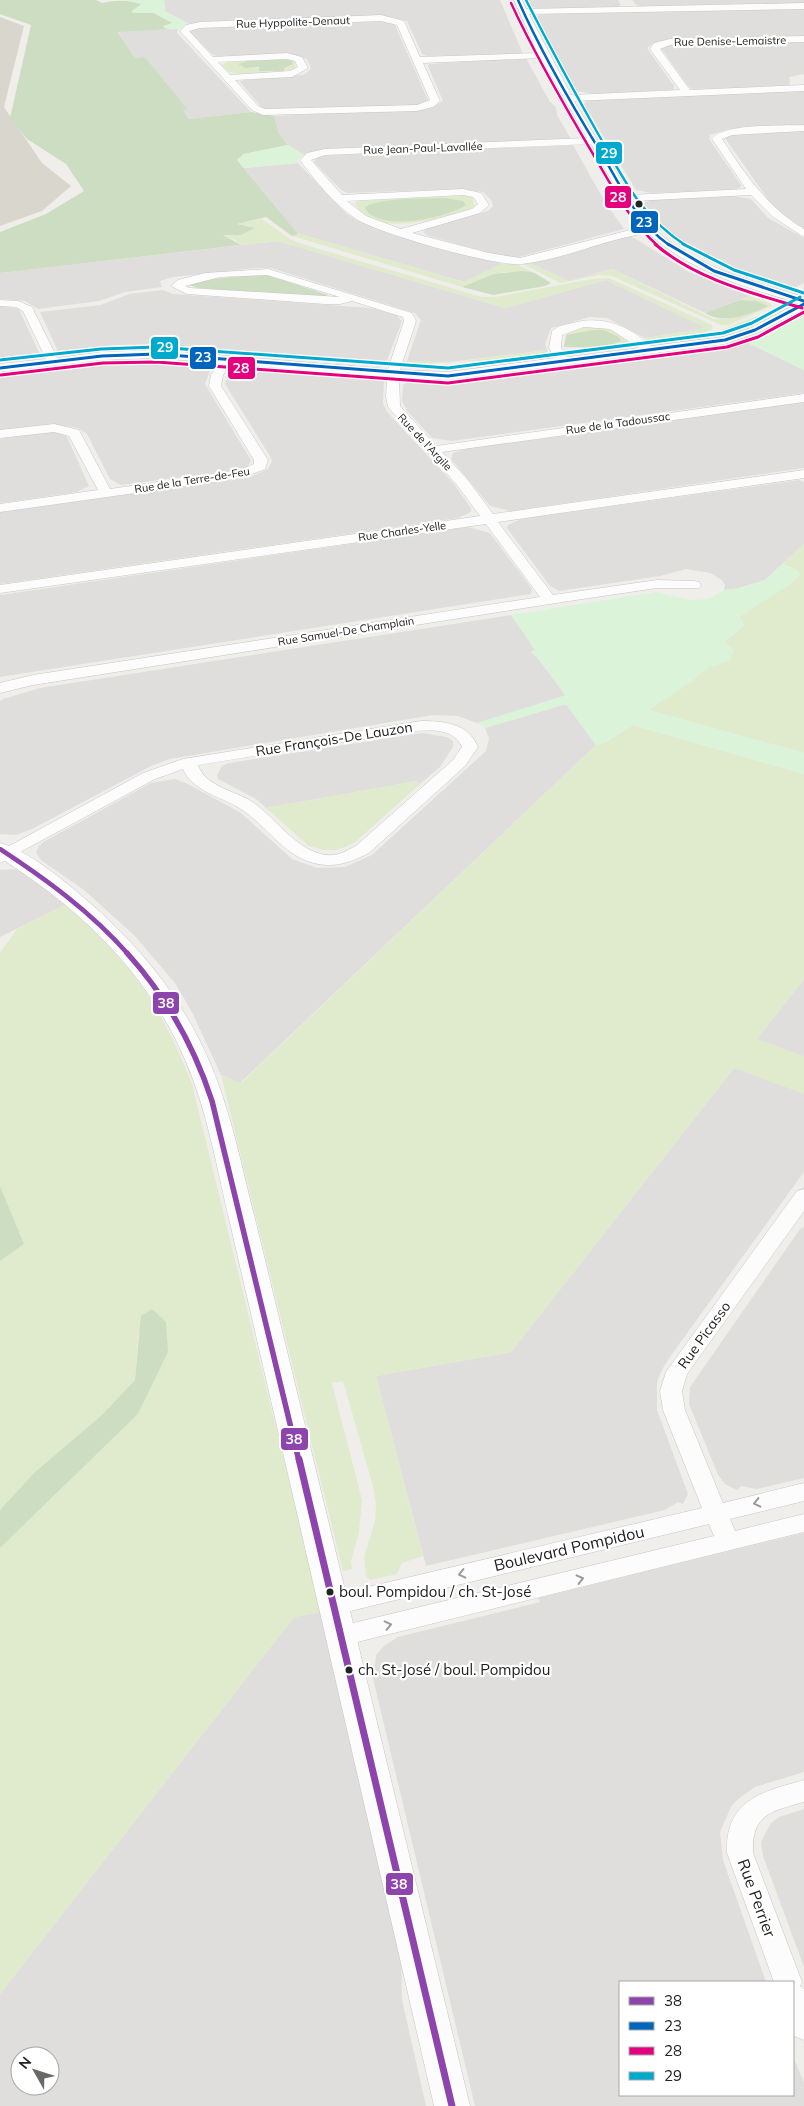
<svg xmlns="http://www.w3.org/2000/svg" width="804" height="2106" viewBox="0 0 804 2106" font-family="Mulish,sans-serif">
<rect width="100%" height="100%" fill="#f0eeeb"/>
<g fill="#dfdedc" fill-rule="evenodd">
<polygon points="164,0 500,0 523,54 427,56 422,54 407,21 391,17 189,24 165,11"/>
<polygon points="529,0 618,0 621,5 615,8 543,9 531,7"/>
<polygon points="632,0 804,0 804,4 642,7 636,5"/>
<polygon points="804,8 804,37 655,42 647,48 674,86 673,90 595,94 577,91 535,16 545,14"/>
<polygon points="384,20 394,23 428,100 427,102 418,105 282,111 263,109 240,82 246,79 303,75 311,69 307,59 284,54 217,56 212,54 190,32 197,28"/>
<polygon points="178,29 177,33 251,112 189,119 183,110 186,109 145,57 135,58 118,31"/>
<polygon points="804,41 804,74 789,77 790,84 784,87 693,89 688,86 661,48 673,44"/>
<polygon points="526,58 550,102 556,107 557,115 571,139 321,150 304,155 288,145 279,134 274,116 431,108 443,101 428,66 429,64"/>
<polygon points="804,91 804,126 729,129 710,135 709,139 741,185 741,187 733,190 651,193 636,190 584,104 586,101 598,99"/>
<polygon points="804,131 804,229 778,211 769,201 725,138 735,134"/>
<polygon points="573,145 605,202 624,229 515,258 504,257 429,236 423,232 429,227 488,211 493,206 491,200 483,192 460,189 348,193 341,190 314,162 316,158 325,155"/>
<polygon points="298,163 346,213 358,221 502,264 464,282 297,233 244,168"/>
<polygon points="732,196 751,199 768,218 804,238 804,283 789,290 745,275 714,261 678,241 666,230 643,203 654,199"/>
<polygon points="631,236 689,272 750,296 705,313 612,269 569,281 530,263"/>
<polygon points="278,241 505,308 606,280 707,328 645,338 607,318 590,317 551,328 545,344 547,350 442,363 407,361 421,320 415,313 271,268 255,268 173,277 160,281 162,287 125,292 99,301 38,309 25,301 0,299 0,273"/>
<polygon points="163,290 173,294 371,308 396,315 402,321 386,363 159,344 115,345 58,351 40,312 101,305 129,294"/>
<polygon points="0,306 19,309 39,353 0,358"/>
<polygon points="744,341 804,370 804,393 451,441 432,438 408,412 402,401 403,385 408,382 452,380 503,375 712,348"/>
<polygon points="167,360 212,365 205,384 249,457 251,461 247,467 238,470 121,485 110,479 87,434 78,428 53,424 0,430 0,374 115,361"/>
<polygon points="245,367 384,380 383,403 387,412 454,484 471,508 471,512 458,518 0,584 0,512 248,478 268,469 272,461 270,456 225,384 230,370"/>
<polygon points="804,402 804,468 797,469 511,511 490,506 451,459 453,453 465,449"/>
<polygon points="47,432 60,433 67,437 89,486 77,492 0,503 0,439"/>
<polygon points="799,480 804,482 804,544 765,580 736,589 724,590 725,585 722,580 710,573 686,569 660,576 559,591 550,586 507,528 508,525 521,519"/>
<polygon points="468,527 490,533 532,589 531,594 0,677 0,595"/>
<polygon points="511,615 536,650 537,657 566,696 477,723 458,716 433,715 170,759 151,766 32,829 16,835 0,834 0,701 3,699 40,688"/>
<polygon points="566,704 596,745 240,1083 221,1075 192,1012 175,983 134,935 84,890 41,860 36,852 39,846 45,841 151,783 175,779 188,784 241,813 292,859 317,868 345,867 372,855 486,751 489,738 485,728"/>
<polygon points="422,733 447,737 453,741 453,747 440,767 420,784 417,781 266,808 256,799 218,779 217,775 222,766 229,763"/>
<polygon points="16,869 22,871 67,904 0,937 0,870"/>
<polygon points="804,979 804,1172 672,1354 663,1368 657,1382 657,1410 688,1494 683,1504 678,1502 665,1510 426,1566 376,1376 511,1352"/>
<polygon points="804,1227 804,1478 757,1489 741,1486 737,1490 725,1484 718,1475 689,1404 690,1387 800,1229"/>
<polygon points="804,1533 804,1772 755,1787 742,1796 732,1805 720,1832 723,1860 766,1982 620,1982 620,2095 793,2095 793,2057 804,2082 804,2106 475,2106 370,1666 375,1665 376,1655 384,1646 398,1637 540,1602 538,1598"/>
<path d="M321 1612 401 1956 402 2000 426 2106H0V1994L294 1617ZM20 2056H50V2086H20Z"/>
<polygon points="804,1809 804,1967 763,1856 761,1842 771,1823 779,1817"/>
</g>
<polygon fill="#d9d7cd" points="0,17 24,26 4,107 42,163 71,186 42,211 0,226"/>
<g fill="#dfebcc" fill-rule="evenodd">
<path d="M285 58 294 61 296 69 241 74 229 72 222 65 229 61ZM249 60 288 66 284 68H249L238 63Z"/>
<path d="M463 195 472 197 475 207C446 217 373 241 355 203L362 199Z"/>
<polygon points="262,219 290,239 299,243 482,297 495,297 592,279 609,278 712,325 713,329 702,333 647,340 645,338 706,328 606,280 505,308 278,241 241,245 235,240 223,235 237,235 252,227 237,224"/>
<polygon points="297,233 464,282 502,264 516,264 535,273 503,272 462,287 292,236"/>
<polygon points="530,263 569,281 612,269 714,319 727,319 767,306 756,301 740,300 750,296 770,303 772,306 728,325 721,325 612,276 599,275 565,282 560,283 523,264"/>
<polygon points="786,305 789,305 730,332 676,344 661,345 651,342 711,334"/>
<path d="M587 326C601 327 622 331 631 344L568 351 566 350 593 349 598 329 566 335 569 331Z"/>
<polygon points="547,350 548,353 509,359 406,365 407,361 455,362"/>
<polygon points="547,356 539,359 458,369 457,366"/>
<polygon points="804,544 804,753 648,710 692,681 708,666 718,665 725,642 744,625 739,617 790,584 800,574 797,570 783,564"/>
<polygon points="633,725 804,774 804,979 757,1039 804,1056 804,1094 734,1068 511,1352 376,1376 423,1556 402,1563 397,1574 370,1580 366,1577 364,1557 375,1521 376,1505 374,1490 343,1381 332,1383 362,1500 359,1532 351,1561 352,1569 343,1571 221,1075 241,1083 596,745 606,742"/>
<polygon points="417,781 420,784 354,843 337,850 323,850 309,846 266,808"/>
<path d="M67 904C131 962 161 1005 192 1084L321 1612 294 1617 0 1994V1548L138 1414 168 1352 139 1331 135 1380 102 1415 34 1473 0 1510V1261L24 1244 0 1186V953L17 929Z"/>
</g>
<g fill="#cdddc1">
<path d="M0 0H96L102 3C116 0 128 0 142 4L132 11 134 13H154L173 23 164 28 171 29 118 32 135 58 145 57 187 109 183 110 189 119 251 112 274 116 279 134 288 145 244 154 237 160 298 234 292 236 266 217 237 224 255 228 241 235H223L241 245 0 273V232L46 214 84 191 66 164 27 139 10 118 31 25 0 14Z"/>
<polygon points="284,59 292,61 293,64 284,68 284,71 259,71 259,67 246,68 238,64 249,60"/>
<path d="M445 198 463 201 466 205C447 218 378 233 365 208 374 197 428 199 445 198Z"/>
<polygon points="523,271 535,273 551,283 545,286 493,295 462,287 494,274"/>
<polygon points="258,274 267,275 328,295 323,297 197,288 189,285 196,281"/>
<path d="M740 300 756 301 768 306C749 315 723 325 705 313Z"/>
<polygon points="593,330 604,330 619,337 621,341 603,348 564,347 566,335"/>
<polygon points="0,1186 24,1244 0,1261"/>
<polygon points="152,1309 166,1322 168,1352 138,1414 0,1548 0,1510 34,1473 102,1415 135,1380 141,1316"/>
</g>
<g fill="#dbf4d9">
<polygon points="122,0 164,0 165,11 189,24 178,29 164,28 163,26 172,23 154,13 134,13 131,12 142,4"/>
<polygon points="288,145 304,155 298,159 298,163 244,168 237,160 244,154"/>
<polygon points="804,312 804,370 744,341 775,329"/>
<polygon points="783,564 797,570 800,574 790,584 739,617 744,625 725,642 734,650 729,661 708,667 692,681 648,710 804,753 804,774 633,725 606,742 596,745 566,704 485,728 477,723 566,695 537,657 530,652 535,650 511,615 656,592 689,600 709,599 724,590 745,587 765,580"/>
</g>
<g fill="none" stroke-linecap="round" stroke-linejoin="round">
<g stroke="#c7c6c5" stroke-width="1">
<g id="minor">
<path d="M514 0H522L526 9 804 3V9L529 14 571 95 680 90 650 49 654 43 670 39 804 36V42L670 45 660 49 690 90 804 85V91L574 101 630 195 746 189 712 139C723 123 784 126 804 125V131L732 135 722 139C745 174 767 207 804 229V237L773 217 751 195 633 201C666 260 745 279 804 297V309L759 332 725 344 448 380 399 377 400 406 436 446 804 394V402L442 452 467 479 493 514 804 470V478L498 522 553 595 657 580 694 581 699 582 701 585 699 588H657L569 601 33 685 0 693V683L33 675 540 597 486 524 0 593V585L480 516 457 485 388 407 386 397 387 377 230 364 223 375 221 386 268 460 265 469 242 478 0 512V504L98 490 69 436 54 432 0 438V430L54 424 79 430 110 489 239 470 254 464V460L209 386 211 375 219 363 156 358 102 360 0 372V364L46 359 23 311 16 307 0 306V300L18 301 32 307 57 358 102 352 156 350 388 369 404 321 403 317 352 301 340 304H325L187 294 171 286 178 280 205 273 268 269 412 313 416 321 400 370 448 372 555 358 549 348 552 331C559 325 568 324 577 322 605 316 630 327 651 346L723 337 751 328 798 303C744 287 690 271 648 233 605 239 565 259 522 264 496 267 381 234 358 220 336 206 315 181 300 160L307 153 325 149 587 138 541 58 423 63 440 101 433 107 417 111 263 115 252 110 180 31 186 25 200 22 381 15 404 21 420 57 538 53ZM381 21 397 25 430 100 417 105 265 109 258 106 235 80 292 77 308 68 302 57 287 53 213 57 189 31 200 28ZM287 59 295 61 298 67 290 71 230 75 218 62ZM591 144 626 206 642 227 520 258 489 253 412 233 480 213 489 205 481 193 463 189 342 195 311 160 325 155ZM463 195 473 197 478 204 472 209 401 229 366 216 347 201ZM267 275 340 297 189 288 185 286 220 277ZM584 327 610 329 639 348 567 357 561 348 562 335Z"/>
<path d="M421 721C444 721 468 723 478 747L465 766 369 853C349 863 332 869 310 862 280 852 263 821 236 806 218 796 192 790 183 769L155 779 0 863V851L143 773 183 759ZM414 731C431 730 454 728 462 747L453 760 357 845C345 852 335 858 321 854 294 847 276 819 254 803 237 791 205 787 198 765Z"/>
<polygon points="804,1189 804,1211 687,1374 682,1391 685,1410 723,1503 804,1483 804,1501 730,1519 735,1531 804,1514 804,1532 341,1646 332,1643 329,1636 332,1629 341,1626 714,1536 709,1524 334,1615 325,1612 322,1605 325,1598 334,1595 702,1508 663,1410 660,1391 666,1372 797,1191"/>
<path d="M804 1780V1802C772 1811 751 1814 753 1853L802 1982 800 1986 804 1989V2040L794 2036 793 2033V1982H774L727 1853C725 1800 761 1792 804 1780Z"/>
</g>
</g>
<g stroke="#c7c6c5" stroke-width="1">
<path id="tertiary" d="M0 843C24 849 57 875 76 891 133 938 181 994 210 1063 232 1114 242 1169 256 1223L470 2106H434L230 1223C217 1169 208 1113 186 1062 149 974 80 908 0 858Z"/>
</g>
<use href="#minor" fill="#fdfcfc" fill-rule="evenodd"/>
<use href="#tertiary" fill="#fdfcfc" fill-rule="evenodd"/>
<g stroke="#fff" stroke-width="8">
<path id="bus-1-far2" d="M0 849C47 880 91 912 128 954"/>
</g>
<g stroke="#fff" stroke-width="9">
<path id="bus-1-far1" d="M127 953C166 996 194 1046 212 1101L299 1461"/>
</g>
<g stroke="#fff" stroke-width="11">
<polyline id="bus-1" points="299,1459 452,2106"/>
</g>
<g stroke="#fff" stroke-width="4.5">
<path id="bus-2-far1" d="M518 0C541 52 570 102 600 151 620 184 636 222 669 245"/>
</g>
<g stroke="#fff" stroke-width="5.5">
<g id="bus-2">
<polyline points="668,244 714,271 804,301"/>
<polyline points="0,368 102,356 156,354 448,376 725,340 755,330 804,304"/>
</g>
</g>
<g stroke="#fff" stroke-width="4.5">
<path id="bus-3-far1" d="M511 3C535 55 564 105 593 154 612 186 629 220 657 245"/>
</g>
<g stroke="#fff" stroke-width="5.5">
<g id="bus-3">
<path d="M655 244C695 279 752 293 802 308"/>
<polyline points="1,375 103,363 156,362 448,383 727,347 758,337 804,312"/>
</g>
</g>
<g stroke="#fff" stroke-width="4.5">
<path id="bus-4-far1" d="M526 0C549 45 572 88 597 132 623 177 639 215 685 245"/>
</g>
<g stroke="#fff" stroke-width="5.5">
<g id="bus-4">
<polyline points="683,244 734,270 804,293"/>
<polyline points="0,360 101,349 156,347 448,368 723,333 752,323 800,297"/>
</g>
</g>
<use href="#bus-1-far2" stroke="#8e44ad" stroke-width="4.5"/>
<use href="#bus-1-far1" stroke="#8e44ad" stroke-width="5.5"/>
<use href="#bus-1" stroke="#8e44ad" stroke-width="7"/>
<use href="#bus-2-far1" stroke="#0065bd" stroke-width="2.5"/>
<use href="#bus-2" stroke="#0065bd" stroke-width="3"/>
<use href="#bus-3-far1" stroke="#e5007d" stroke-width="2.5"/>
<use href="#bus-3" stroke="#e5007d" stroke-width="3"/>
<use href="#bus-4-far1" stroke="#00a9ce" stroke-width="2.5"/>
<use href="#bus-4" stroke="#00a9ce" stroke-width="3"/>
</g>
<defs><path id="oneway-chevron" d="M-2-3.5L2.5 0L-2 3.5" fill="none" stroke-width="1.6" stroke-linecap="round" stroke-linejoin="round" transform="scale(1.25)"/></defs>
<g stroke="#9a9a9a">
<use href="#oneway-chevron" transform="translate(757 1503) rotate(167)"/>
<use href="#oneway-chevron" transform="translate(462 1574) rotate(167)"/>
<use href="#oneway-chevron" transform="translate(580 1579) rotate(-14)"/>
<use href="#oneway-chevron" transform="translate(388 1625) rotate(-13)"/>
</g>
<g fill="#222" stroke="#fff" stroke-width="2">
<circle cx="639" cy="204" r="4.5"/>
<circle cx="330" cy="1592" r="4.5"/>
<circle cx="349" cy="1670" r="4.5"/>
</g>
<g text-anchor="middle" stroke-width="4.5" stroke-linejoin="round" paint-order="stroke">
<g font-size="11" fill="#222" stroke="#fff">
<text transform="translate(293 22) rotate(-2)" y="4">Rue Hyppolite-Denaut</text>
<text transform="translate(730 41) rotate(-1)" y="4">Rue Denise-Lemaistre</text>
<text transform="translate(423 148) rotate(-2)" y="4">Rue Jean-Paul-Lavallée</text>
<text transform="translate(618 423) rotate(-8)" y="4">Rue de la Tadoussac</text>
<text transform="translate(425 442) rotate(47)" y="4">Rue de l'Argile</text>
<text transform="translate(192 480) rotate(-9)" y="4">Rue de la Terre-de-Feu</text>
<text transform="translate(402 531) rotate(-8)" y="4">Rue Charles-Yelle</text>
<text transform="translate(346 631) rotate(-9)" y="4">Rue Samuel-De Champlain</text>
</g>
<g font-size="14" fill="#222" stroke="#fff">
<text transform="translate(334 739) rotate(-9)" y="5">Rue François-De Lauzon</text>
<text transform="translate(704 1335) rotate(-54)" y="5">Rue Picasso</text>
</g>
<g font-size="15" fill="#222" stroke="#fff" text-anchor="start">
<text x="339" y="1597">boul. Pompidou / ch. St-José</text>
<text x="358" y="1675">ch. St-José / boul. Pompidou</text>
</g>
<g font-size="16" fill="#222" stroke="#fff">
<text transform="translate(569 1548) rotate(-13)" y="6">Boulevard Pompidou</text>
<text transform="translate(757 1898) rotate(70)" y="6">Rue Perrier</text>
</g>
</g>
<g stroke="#fff" stroke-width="2">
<rect x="595" y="141" width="28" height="24" rx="5" fill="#00a9ce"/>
<rect x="604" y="185" width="28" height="24" rx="5" fill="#e5007d"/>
<rect x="630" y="210" width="29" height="24" rx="5" fill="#0065bd"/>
<rect x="150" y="336" width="29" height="24" rx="5" fill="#00a9ce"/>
<rect x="189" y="346" width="28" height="24" rx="5" fill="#0065bd"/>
<rect x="227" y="356" width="29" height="24" rx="5" fill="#e5007d"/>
<rect x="152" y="991" width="28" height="24" rx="5" fill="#8e44ad"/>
<rect x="280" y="1427" width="29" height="24" rx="5" fill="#8e44ad"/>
<rect x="385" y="1872" width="29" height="24" rx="5" fill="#8e44ad"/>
</g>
<g font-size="14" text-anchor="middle" font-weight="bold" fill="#fff">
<text x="609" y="158">29</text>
<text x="618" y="202">28</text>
<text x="644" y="227">23</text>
<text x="165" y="352">29</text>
<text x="203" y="362">23</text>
<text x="241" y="373">28</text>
<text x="166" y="1008">38</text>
<text x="294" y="1444">38</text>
<text x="399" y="1889">38</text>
</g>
<rect x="619" y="1981" width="175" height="115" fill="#ffffff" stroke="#a7a7a7"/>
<rect x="629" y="1997" width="25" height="8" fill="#8e44ad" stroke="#a7a7a7"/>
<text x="664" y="2006" font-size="15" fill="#222222">38</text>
<rect x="629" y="2022" width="25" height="8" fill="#0065bd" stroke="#a7a7a7"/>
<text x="664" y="2031" font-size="15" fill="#222222">23</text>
<rect x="629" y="2047" width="25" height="8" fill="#e5007d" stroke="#a7a7a7"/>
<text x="664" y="2056" font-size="15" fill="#222222">28</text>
<rect x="629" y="2072" width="25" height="8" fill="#00a9ce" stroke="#a7a7a7"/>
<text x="664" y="2081" font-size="15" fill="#222222">29</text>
<g transform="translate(35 2071) rotate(309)"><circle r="24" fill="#ffffff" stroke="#a7a7a7"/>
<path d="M0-4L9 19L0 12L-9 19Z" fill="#6a6968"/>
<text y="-8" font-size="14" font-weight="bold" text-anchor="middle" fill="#222222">N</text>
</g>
</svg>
